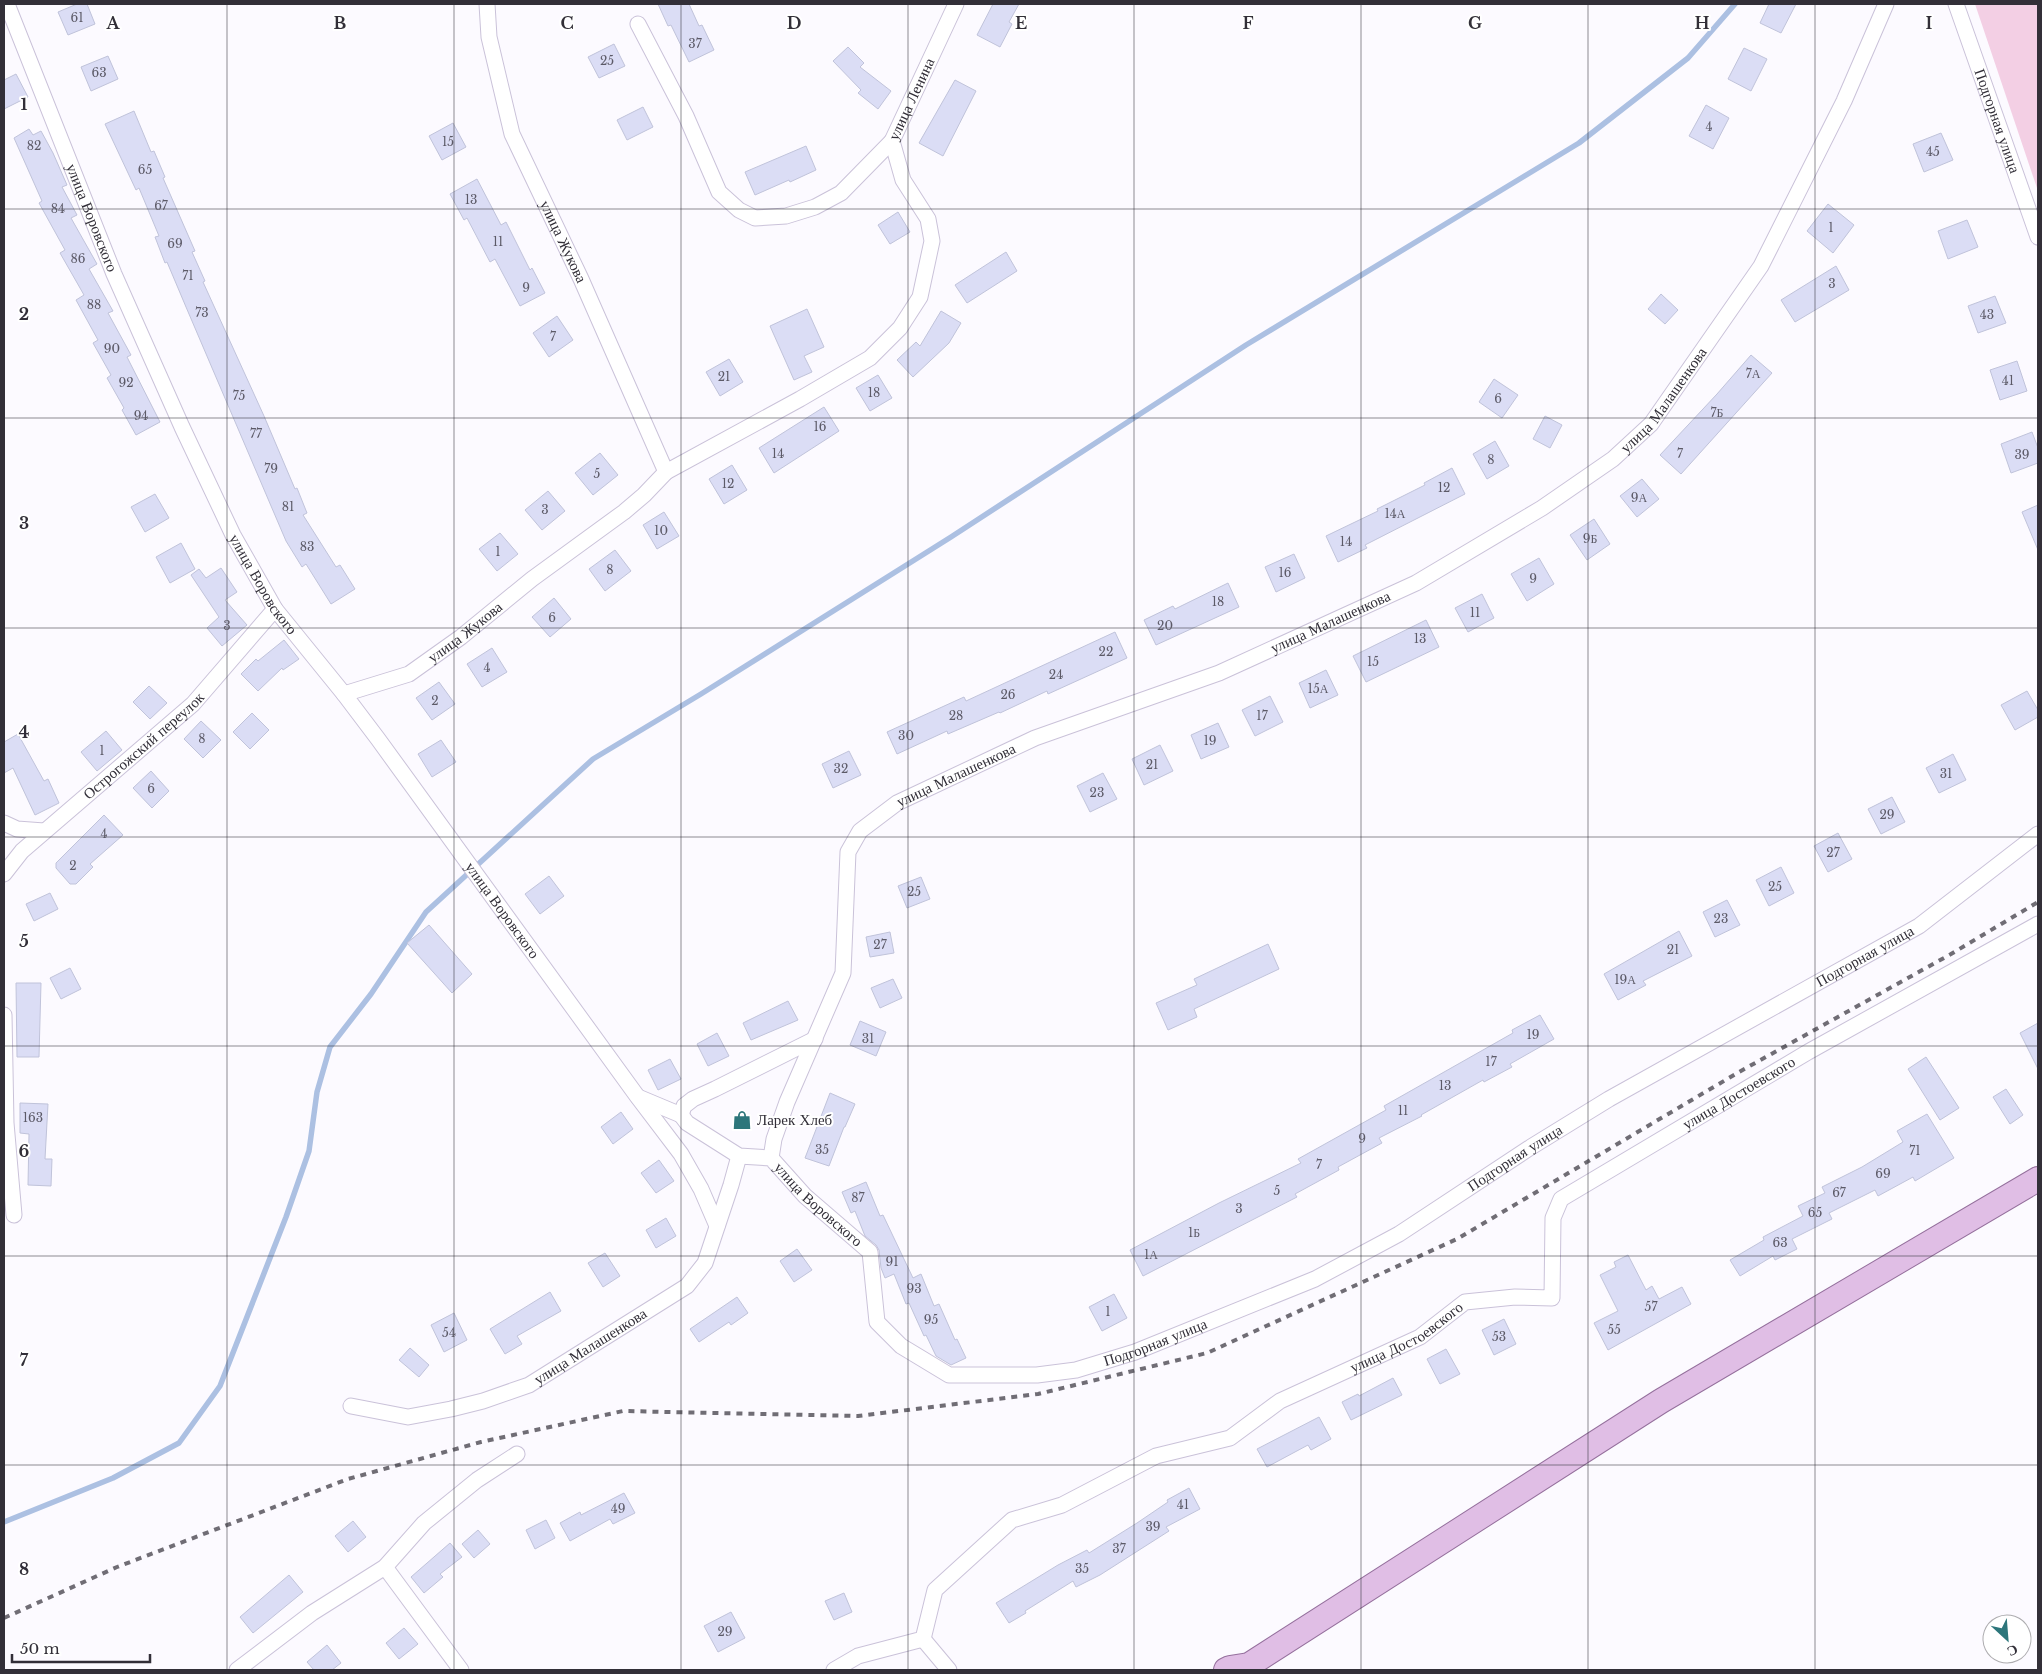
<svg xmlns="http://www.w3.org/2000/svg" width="2042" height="1674" viewBox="0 0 2042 1674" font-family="'Libre Baskerville',serif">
<rect width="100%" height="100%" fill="#fcfaff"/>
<polygon fill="#f3cfe4" points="1975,4 2038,4 2038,191"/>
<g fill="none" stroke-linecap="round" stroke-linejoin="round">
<polyline stroke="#acc0e2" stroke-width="5.5" points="4,1522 113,1478 179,1443 220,1386 286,1217 309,1151 317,1092 330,1047 371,994 426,912 593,759 701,694 951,537 1246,345 1579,143 1688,58 1735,4"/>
</g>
<g fill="#dbddf5" stroke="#c0c3da">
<polygon points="77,4 87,4 95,24 68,35 58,12"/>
<polygon points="658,4 689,4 699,26 702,25 714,50 689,62 671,25 668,26"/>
<polygon points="993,4 1019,4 1009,22 1012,24 1000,47 977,35"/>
<polygon points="1769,4 1796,4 1781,33 1760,23"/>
<polygon points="614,44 625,66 599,78 588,57"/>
<polygon points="848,47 864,63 860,67 891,91 878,109 858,93 861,90 833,61"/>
<polygon points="1744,48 1767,59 1751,91 1728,79"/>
<polygon points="108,56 118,79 91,91 81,67"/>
<polygon points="16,74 28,97 4,109 4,80"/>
<polygon points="955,80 976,91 943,156 919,143"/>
<polygon points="1706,105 1729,118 1713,149 1689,136"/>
<polygon points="643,107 653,127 627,140 617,120"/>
<polygon points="134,111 151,152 154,151 165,177 163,178 195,251 192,252 205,281 203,282 264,416 295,489 297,488 307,513 303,515 336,567 340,565 355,589 331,604 306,564 302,567 286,541 186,307 167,262 165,263 155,237 159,236 139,188 136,190 105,124"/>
<polygon points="453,123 466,147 442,160 429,136"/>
<polygon points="29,129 33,135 41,131 53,153 67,185 62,187 77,215 71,218 97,264 89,269 113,311 108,313 131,355 127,357 160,422 136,435 122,410 124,408 107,378 111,375 93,343 98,340 76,300 84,295 60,253 65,250 39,203 42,201 14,138"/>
<polygon points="1941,133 1953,160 1924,172 1913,144"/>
<polygon points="806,146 816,170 790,182 789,180 755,195 745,172"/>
<polygon points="477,179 501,225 506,222 530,270 532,268 545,293 520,306 495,259 490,262 467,218 464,220 450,194"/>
<polygon points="1828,204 1854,225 1833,253 1807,231"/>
<polygon points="898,212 910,232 890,244 878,225"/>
<polygon points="1967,220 1978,247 1948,259 1938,231"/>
<polygon points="1006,252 1017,271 967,303 955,285"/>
<polygon points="1836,266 1849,290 1795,322 1781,300"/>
<polygon points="1661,294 1678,310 1665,324 1648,309"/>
<polygon points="1995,296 2006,323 1978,333 1968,306"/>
<polygon points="807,309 824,347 804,356 812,372 794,380 770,326"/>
<polygon points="941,311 961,323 949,343 913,377 897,360 916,342 920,346"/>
<polygon points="557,316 573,340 549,357 533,333"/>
<polygon points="1751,355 1772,373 1681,474 1660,455 1717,394"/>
<polygon points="729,359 743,382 720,396 706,372"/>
<polygon points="2017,361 2027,391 2000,400 1990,370"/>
<polygon points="878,375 892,398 870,411 856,388"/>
<polygon points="1494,379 1518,395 1502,418 1479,402"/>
<polygon points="824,407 839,431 774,473 759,448"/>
<polygon points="1545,416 1562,425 1550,448 1533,439"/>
<polygon points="2032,432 2038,448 2038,463 2011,473 2001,444"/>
<polygon points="1495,441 1509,466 1487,479 1473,454"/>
<polygon points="600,453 618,475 593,495 575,473"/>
<polygon points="732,465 747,490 724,504 709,479"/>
<polygon points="1452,468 1465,494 1365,545 1367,548 1338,562 1326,536 1378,511 1377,509 1425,485 1424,483"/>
<polygon points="1642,479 1659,499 1637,517 1620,496"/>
<polygon points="548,491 565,511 542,530 525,510"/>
<polygon points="155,494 169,518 145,532 131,507"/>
<polygon points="2038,505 2038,550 2022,512"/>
<polygon points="664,512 679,536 657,549 643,525"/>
<polygon points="1594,519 1610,544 1587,560 1570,535"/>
<polygon points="500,533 518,554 497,571 479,549"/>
<polygon points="181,543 195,569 170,583 156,557"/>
<polygon points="615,550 631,571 605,591 589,569"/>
<polygon points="1294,554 1305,578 1276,592 1265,567"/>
<polygon points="1539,558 1554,584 1527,601 1511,574"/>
<polygon points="221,568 237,592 225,600 247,625 222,646 207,628 219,617 191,575 199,569 206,578"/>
<polygon points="1228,583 1239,607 1156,645 1144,620 1173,606 1175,609"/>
<polygon points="1482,594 1494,618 1468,632 1455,608"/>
<polygon points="554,598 571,619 550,637 532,617"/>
<polygon points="1426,620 1439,647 1366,682 1353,656"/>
<polygon points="1115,632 1127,658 1048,694 1047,691 1000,713 999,712 948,734 947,731 897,754 887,732 964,697 966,701"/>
<polygon points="284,640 299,659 283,670 282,668 258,691 241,674 256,659 258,661"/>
<polygon points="492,648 507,672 482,687 467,664"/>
<polygon points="1326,670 1338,695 1310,708 1299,683"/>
<polygon points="439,682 455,704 432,720 416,698"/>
<polygon points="149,686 167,703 150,719 133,702"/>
<polygon points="2027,691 2038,710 2038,717 2015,730 2001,705"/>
<polygon points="1270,696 1283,722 1255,736 1242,710"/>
<polygon points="252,713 269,730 250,749 233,732"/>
<polygon points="201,721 221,740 203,758 184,739"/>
<polygon points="1218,723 1229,747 1201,759 1191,735"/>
<polygon points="106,731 122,750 97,771 81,752"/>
<polygon points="18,734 44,781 48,779 59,803 35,815 13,768 4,773 4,742"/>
<polygon points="441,740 456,762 432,777 418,754"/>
<polygon points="1160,745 1173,771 1144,785 1132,759"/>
<polygon points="849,751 861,775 833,788 822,764"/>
<polygon points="1953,754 1966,780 1939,793 1926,768"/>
<polygon points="151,771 169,791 152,808 133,788"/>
<polygon points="1103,773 1117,799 1090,812 1077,786"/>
<polygon points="1892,797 1905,822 1881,834 1868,809"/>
<polygon points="104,815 123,835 90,864 93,867 76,884 70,884 56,868 56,863"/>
<polygon points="1838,833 1852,859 1828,872 1814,846"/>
<polygon points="1781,867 1794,893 1769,906 1756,880"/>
<polygon points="549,876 564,896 540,914 525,894"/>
<polygon points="921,877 930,899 907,908 898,886"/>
<polygon points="50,893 58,909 34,921 26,904"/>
<polygon points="1727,900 1740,925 1715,937 1703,912"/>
<polygon points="429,925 472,974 452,993 407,943"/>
<polygon points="1679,931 1692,956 1643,981 1646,985 1618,1000 1604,974"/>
<polygon points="890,932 894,953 870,957 866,937"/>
<polygon points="1268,944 1279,969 1194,1009 1197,1017 1168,1030 1156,1003 1197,985 1194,979"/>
<polygon points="70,968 81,989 61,999 50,978"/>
<polygon points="893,979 902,998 880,1008 871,988"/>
<polygon points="16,983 41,983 39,1057 17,1057"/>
<polygon points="788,1001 798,1020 751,1040 743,1023"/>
<polygon points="1540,1015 1554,1039 1510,1064 1512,1067 1484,1082 1483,1080 1421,1115 1422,1116 1379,1138 1382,1143 1338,1167 1339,1170 1295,1194 1297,1197 1143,1276 1130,1250 1219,1203 1301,1163 1298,1159 1386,1110 1384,1106 1513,1033 1512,1030"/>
<polygon points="860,1021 886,1032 876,1056 850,1045"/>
<polygon points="2038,1023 2038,1069 2020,1033"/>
<polygon points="717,1033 729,1056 708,1066 697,1044"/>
<polygon points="1926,1057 1959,1108 1940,1120 1908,1069"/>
<polygon points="670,1059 681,1079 658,1090 648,1070"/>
<polygon points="2006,1089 2023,1115 2010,1124 1993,1097"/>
<polygon points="830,1093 855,1104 845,1127 844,1127 829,1166 805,1158"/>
<polygon points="20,1103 48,1104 45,1159 52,1159 51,1186 28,1185 29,1134 20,1133"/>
<polygon points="621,1112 633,1129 613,1144 601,1127"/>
<polygon points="1927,1114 1954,1158 1915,1181 1913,1177 1878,1196 1875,1190 1829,1213 1832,1219 1792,1239 1797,1249 1775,1260 1773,1256 1740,1276 1730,1260 1764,1240 1763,1237 1803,1216 1798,1206 1825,1193 1822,1187 1862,1167 1903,1142 1897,1131"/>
<polygon points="659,1160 674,1181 656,1193 641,1173"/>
<polygon points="866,1182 880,1216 883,1215 913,1278 921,1274 934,1306 939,1304 955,1340 957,1339 966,1358 951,1365 936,1356 926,1335 924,1336 909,1303 906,1304 894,1274 885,1278 881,1268 879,1250 876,1245 865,1236 855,1211 851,1213 842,1192"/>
<polygon points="666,1218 676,1236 656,1248 646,1230"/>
<polygon points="797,1249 812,1270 794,1282 780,1261"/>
<polygon points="605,1253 620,1276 603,1287 588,1263"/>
<polygon points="1628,1255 1646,1290 1652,1286 1659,1299 1682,1287 1691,1304 1608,1350 1594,1323 1618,1311 1600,1275 1616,1267 1614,1262"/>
<polygon points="550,1292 561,1311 517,1336 522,1344 505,1354 490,1329"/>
<polygon points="1114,1294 1127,1318 1102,1331 1089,1307"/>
<polygon points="737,1297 748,1313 731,1325 729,1322 699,1342 690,1329"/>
<polygon points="454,1313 467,1340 444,1352 431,1325"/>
<polygon points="1504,1319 1516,1344 1494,1355 1482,1330"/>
<polygon points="410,1348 429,1365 419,1377 399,1360"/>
<polygon points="1446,1349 1460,1374 1440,1384 1427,1359"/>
<polygon points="1393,1378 1402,1395 1351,1420 1342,1402 1358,1394 1359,1396"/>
<polygon points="1319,1417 1331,1439 1311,1450 1308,1445 1267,1467 1257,1449"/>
<polygon points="1189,1488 1200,1509 1166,1527 1169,1531 1100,1575 1076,1587 1073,1581 1025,1611 1026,1613 1009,1623 996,1603 1058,1565 1087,1550 1089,1553 1137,1523 1168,1502 1167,1500"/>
<polygon points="624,1493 635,1513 613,1524 610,1519 570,1541 560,1523 580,1512 581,1515"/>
<polygon points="546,1520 555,1538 535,1549 526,1530"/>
<polygon points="353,1521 366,1537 348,1552 335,1536"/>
<polygon points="478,1530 490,1544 474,1558 462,1544"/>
<polygon points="450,1543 462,1557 440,1574 443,1577 424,1593 411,1577"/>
<polygon points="289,1575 303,1592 253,1633 240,1617"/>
<polygon points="844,1593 852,1612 834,1620 825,1601"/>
<polygon points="731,1612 745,1638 718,1652 704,1626"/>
<polygon points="404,1628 418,1644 399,1659 386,1643"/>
<polygon points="327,1645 341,1663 332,1670 314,1670 307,1662"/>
</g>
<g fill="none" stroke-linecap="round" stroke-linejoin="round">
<g stroke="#cac2d9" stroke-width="17">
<g id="minor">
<path id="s1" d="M7 4 114 274 182 427 233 535 275 609 344 694 378 739 637 1096 681 1154 701 1189 717 1226"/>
<path id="s2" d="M487 4 489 37 512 134 581 279 666 472 800 399 870 358 900 328 920 297 932 241 928 219 903 180 892 141 956 4"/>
<path id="s3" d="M1956 4 2038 237"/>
<polyline points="638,24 686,116 719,192 739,210 755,218 786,216 815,207 841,193 892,141"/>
<path id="s4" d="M344 694 409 674 461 637 532 579 624 512 644 495 666 472"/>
<polyline points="4,823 17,829 44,831"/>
<path id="s5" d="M4 874 22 851 193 704 275 609"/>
<polyline points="4,1015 6,1123 14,1215"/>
<polyline points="638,1097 681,1115 684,1106 693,1099 715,1089 815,1039"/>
<path id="s6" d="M681 1115 687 1123 739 1156 771 1158 805 1196 870 1252 877 1322 901 1346 949 1375H1037L1076 1370 1135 1352 1315 1279 1399 1234 1531 1147 1609 1099 1919 926 2038 834"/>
<path id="s7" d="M771 1158 774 1139 787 1102 843 973 848 852 860 831 897 803 1035 738 1219 673 1416 583 1542 508 1613 459 1651 424 1761 266 1844 101 1886 4"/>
<path id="s8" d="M351 1406 408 1417 451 1409 483 1401 529 1385 687 1286 705 1263 731 1185 739 1156"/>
<polyline points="385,1567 461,1670"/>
<polyline points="923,1639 949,1670"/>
<polyline points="237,1670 312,1613 385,1567 424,1523 477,1480 517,1454"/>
<path id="s9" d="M834 1670 858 1656 923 1639 935 1590 1012 1520 1062 1505 1156 1456 1230 1438 1280 1401 1420 1337 1465 1302 1515 1297 1552 1298 1553 1218 1561 1199 1808 1052 2038 924"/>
</g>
</g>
<g stroke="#95709d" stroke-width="26">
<polyline id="primary" points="1226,1670 1230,1668 1249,1665 1661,1401 2038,1179"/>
</g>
<use href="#minor" stroke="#fff" stroke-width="15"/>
<use href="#primary" stroke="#e0bee5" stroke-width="24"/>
<polyline stroke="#706d75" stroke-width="4" stroke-dasharray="6 6" stroke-linecap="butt" points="4,1618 117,1567 348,1479 481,1442 623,1411 858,1416 1038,1394 1207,1353 1457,1239 1739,1072 1951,954 2038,902"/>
</g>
<path fill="none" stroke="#322f38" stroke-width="1" stroke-opacity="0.55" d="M227 4V1670M454 4V1670M681 4V1670M908 4V1670M1134 4V1670M1361 4V1670M1588 4V1670M1815 4V1670M4 209H2038M4 418H2038M4 628H2038M4 837H2038M4 1046H2038M4 1256H2038M4 1465H2038"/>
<defs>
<g id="shop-bare" transform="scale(1.5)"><path d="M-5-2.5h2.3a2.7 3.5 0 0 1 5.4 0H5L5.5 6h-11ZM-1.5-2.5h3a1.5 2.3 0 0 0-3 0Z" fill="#2d767b" stroke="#fff" stroke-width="2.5" paint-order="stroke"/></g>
</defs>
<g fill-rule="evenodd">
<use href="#shop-bare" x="742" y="1120"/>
</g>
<g text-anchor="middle" stroke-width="4" stroke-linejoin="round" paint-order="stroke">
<g font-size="12" fill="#5c5a67">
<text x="77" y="22">61</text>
<text x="695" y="48">37</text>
<text x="607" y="65">25</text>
<text x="99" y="77">63</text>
<text x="1709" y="131">4</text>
<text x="448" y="146">15</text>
<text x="34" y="150">82</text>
<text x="1933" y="156">45</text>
<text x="145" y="174">65</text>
<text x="471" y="204">13</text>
<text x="161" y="210">67</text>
<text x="58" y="213">84</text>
<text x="1831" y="232">1</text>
<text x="498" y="246">11</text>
<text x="175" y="248">69</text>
<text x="78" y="263">86</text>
<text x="188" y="280">71</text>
<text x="1832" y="288">3</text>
<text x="526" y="292">9</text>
<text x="94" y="309">88</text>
<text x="202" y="317">73</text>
<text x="1987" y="319">43</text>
<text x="553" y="341">7</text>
<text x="112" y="353">90</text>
<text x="1753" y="378">7А</text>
<text x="724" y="381">21</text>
<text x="2008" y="385">41</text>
<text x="126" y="387">92</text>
<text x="874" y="397">18</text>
<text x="239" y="400">75</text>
<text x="1498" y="403">6</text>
<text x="1717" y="417">7Б</text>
<text x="141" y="420">94</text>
<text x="820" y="431">16</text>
<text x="256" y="438">77</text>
<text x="778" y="458">14</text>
<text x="1680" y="458">7</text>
<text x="2022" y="459">39</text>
<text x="1491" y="464">8</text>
<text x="271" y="473">79</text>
<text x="597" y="478">5</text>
<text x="728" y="488">12</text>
<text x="1444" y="492">12</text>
<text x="1639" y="502">9А</text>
<text x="288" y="511">81</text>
<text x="545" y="514">3</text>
<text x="1395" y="518">14А</text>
<text x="661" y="535">10</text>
<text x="1590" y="543">9Б</text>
<text x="1346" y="546">14</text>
<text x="307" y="551">83</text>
<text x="498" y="556">1</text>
<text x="610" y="574">8</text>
<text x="1285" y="577">16</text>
<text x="1533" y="583">9</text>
<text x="1218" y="606">18</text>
<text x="1475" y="617">11</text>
<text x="552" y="622">6</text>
<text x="227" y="630">3</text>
<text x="1165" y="630">20</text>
<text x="1420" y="643">13</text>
<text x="1106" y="656">22</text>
<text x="1373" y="666">15</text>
<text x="487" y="672">4</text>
<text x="1056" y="679">24</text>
<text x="1318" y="693">15А</text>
<text x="1008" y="699">26</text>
<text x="435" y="705">2</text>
<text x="956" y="720">28</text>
<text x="1262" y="720">17</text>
<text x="906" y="740">30</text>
<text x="202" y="743">8</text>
<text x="1210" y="745">19</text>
<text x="102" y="755">1</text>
<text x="1152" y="769">21</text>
<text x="841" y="773">32</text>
<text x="1946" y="778">31</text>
<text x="151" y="793">6</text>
<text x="1097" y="797">23</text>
<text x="1887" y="819">29</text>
<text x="104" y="838">4</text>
<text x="1833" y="857">27</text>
<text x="73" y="870">2</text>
<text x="1775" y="891">25</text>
<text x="914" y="896">25</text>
<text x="1721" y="923">23</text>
<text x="880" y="949">27</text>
<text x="1673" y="954">21</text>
<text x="1625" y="984">19А</text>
<text x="1533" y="1039">19</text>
<text x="868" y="1043">31</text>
<text x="1491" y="1066">17</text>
<text x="1445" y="1090">13</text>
<text x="1403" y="1115">11</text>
<text x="33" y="1122">163</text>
<text x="1362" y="1143">9</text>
<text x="822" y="1154">35</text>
<text x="1915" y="1155">71</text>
<text x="1319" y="1169">7</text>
<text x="1883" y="1178">69</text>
<text x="1277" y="1195">5</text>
<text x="1839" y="1197">67</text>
<text x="858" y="1202">87</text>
<text x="1239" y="1213">3</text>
<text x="1815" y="1217">65</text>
<text x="1194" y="1237">1Б</text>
<text x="1780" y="1247">63</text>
<text x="1151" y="1259">1А</text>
<text x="892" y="1266">91</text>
<text x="914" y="1293">93</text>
<text x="1651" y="1311">57</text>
<text x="1108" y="1316">1</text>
<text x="931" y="1324">95</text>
<text x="1614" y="1334">55</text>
<text x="449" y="1337">54</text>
<text x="1499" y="1341">53</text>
<text x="1183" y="1509">41</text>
<text x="618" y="1513">49</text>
<text x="1153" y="1531">39</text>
<text x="1119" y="1553">37</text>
<text x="1082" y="1573">35</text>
<text x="725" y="1636">29</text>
</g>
<g font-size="15" fill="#322f38" stroke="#fff">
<text dy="5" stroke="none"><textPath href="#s2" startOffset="1030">улица Ленина</textPath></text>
<text dy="5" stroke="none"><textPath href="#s3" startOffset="124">Подгорная улица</textPath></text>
<text dy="5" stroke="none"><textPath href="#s1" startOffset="230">улица Воровского</textPath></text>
<text dy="5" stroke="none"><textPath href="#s2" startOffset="252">улица Жукова</textPath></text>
<text dy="5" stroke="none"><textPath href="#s7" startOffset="1266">улица Малашенкова</textPath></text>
<text dy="5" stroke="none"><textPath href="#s1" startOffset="635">улица Воровского</textPath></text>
<text dy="5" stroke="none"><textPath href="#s7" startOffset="861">улица Малашенкова</textPath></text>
<text dy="5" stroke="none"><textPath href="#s4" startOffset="138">улица Жукова</textPath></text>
<text dy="5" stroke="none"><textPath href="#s5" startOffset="190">Острогожский переулок</textPath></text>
<text dy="5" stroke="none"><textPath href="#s7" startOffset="456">улица Малашенкова</textPath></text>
<text dy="5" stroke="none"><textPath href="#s1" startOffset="1040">улица Воровского</textPath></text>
<text dy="5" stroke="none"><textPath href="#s6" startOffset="1422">Подгорная улица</textPath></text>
<text dy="5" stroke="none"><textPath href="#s9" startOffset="1152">улица Достоевского</textPath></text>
<text dy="5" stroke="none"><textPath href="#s6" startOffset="1018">Подгорная улица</textPath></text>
<text dy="5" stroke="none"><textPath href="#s6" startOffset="170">улица Воровского</textPath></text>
<text dy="5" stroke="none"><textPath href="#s9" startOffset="688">улица Достоевского</textPath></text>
<text dy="5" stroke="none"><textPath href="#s6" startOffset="612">Подгорная улица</textPath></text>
<text dy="5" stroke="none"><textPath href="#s8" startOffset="256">улица Малашенкова</textPath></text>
</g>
<g font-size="15" fill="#322f38" stroke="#fff" text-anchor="start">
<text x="757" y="1125">Ларек Хлеб</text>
</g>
</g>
<g font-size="16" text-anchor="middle" font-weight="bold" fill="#322f38" stroke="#fff" stroke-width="4" stroke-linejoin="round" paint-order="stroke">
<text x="113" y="29">A</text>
<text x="340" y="29">B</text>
<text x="567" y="29">C</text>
<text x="794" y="29">D</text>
<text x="1021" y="29">E</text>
<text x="1248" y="29">F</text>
<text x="1475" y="29">G</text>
<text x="1702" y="29">H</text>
<text x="1929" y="29">I</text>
<text x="24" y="110">1</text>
<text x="24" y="320">2</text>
<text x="24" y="529">3</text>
<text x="24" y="738">4</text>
<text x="24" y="947">5</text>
<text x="24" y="1157">6</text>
<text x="24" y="1366">7</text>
<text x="24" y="1575">8</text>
</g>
<rect width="2042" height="1674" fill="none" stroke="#322f38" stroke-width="10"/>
<g transform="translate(2007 1639) rotate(154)"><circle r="24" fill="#ffffff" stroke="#adacaf"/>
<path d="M0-4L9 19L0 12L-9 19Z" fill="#2d767b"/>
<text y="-8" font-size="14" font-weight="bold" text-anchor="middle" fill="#322f38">С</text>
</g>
<path d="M12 1654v8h138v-8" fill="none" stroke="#322f38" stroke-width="2.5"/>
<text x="20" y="1654" font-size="15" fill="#322f38" stroke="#ffffff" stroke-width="4" paint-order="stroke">50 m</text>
</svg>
